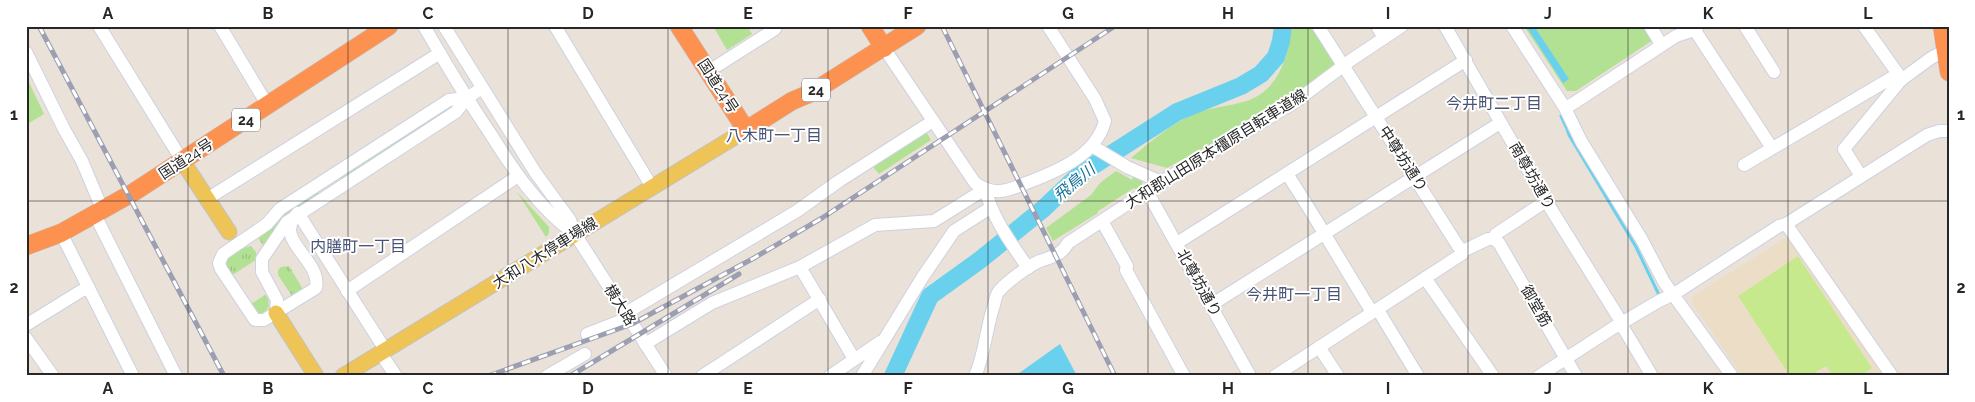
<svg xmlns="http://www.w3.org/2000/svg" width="1975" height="402" viewBox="0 0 1975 402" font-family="Raleway,'Noto Sans JP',sans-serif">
<defs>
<pattern id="grass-tufts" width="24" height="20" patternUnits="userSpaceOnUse" patternTransform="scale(1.25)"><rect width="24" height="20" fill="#b2e193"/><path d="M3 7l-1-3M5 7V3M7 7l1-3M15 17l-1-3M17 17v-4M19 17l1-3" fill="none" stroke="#99c17f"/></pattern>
</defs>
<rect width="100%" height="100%" fill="#eae1d8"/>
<polygon fill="#ecdec6" points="1790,235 1886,376 1742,376 1692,303 1693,296"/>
<g fill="url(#grass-tufts)">
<polygon points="446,108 449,113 343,181 340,177"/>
<polygon points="316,191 320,196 264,247 258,238 282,213"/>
<path d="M251 246 256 252 257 259 231 276C229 273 225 268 225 265 226 256 244 247 251 246Z"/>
<polygon points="289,266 304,291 295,296 292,296 278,275 278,270 281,267"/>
<polygon points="265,295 268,298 269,306 264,313 259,314 249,305"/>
</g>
<g fill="#b2e193">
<polygon points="713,26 740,28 747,26 752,34 727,50"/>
<path d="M1292 26H1315L1336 62 1335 66 1262 116 1167 168 1131 158C1153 140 1175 120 1202 111 1215 107 1230 106 1243 102 1278 93 1288 58 1292 26Z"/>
<polygon points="1524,26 1644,26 1653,40 1576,91 1567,91"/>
<polygon points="26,76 44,114 26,125"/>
<polygon points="925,130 931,140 879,174 872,166"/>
<polygon points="1116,171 1132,180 1134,174 1143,180 1141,187 1136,190 1134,188 1098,211 1098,213 1053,241 1046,228 1091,195 1100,183"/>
<polygon points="517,192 549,227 549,233 546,237"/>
</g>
<polygon fill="#c7e98e" points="1798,256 1872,368 1860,376 1833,376 1826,366 1809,376 1790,376 1738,296"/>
<g fill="#69d1ed">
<polygon points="1526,26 1534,26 1569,79 1563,83"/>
<polygon points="1060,344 1077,376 1015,376"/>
</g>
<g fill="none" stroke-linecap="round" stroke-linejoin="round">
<polyline stroke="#69d1ed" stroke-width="3" points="1561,116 1567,129 1569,135 1636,247 1659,295"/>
<polyline stroke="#69d1ed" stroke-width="18" points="893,376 930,296 980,260 1043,209 1080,174 1177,112 1241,86 1261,74 1276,57 1281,41 1283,26"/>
<g stroke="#cdd2e0" stroke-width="14">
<g id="minor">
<polyline points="99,26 183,162"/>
<polyline points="220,26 268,106"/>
<path d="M424 26C444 61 465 96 488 130 512 168 538 208 575 234"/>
<polyline points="444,26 535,172 570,220 575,234 666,376"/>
<polyline points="555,26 652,187"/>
<polyline points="1318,26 1458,246 1463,251"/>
<polyline points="1377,26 1384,38"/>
<polyline points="1445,26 1546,201 1622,323"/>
<polyline points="1512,26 1565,108 1581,141 1642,240 1664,282 1732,376"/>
<polyline points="1650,26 1661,44"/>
<polyline points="1745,26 1774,72"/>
<polyline points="1864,26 1898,74"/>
<polyline points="1694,29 1772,148"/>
<path d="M884 48 975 183C982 188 990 192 1000 191 1010 191 1020 185 1029 182 1060 170 1096 155 1105 121L1095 99 1048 26"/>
<polyline points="26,52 64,129 82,161 103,211"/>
<polyline points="709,71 775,29"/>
<polyline points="1565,108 1574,103 1676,36 1691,31 1698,26"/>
<polyline points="1092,146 1127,167 1161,182"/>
<polyline points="1744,165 1898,74 1901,80"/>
<path d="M1287 174C1317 219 1343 266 1372 312"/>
<polyline points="1861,176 1844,149 1901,80 1931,58 1946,50"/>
<path d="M985 189C993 219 1011 243 1028 268"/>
<polyline points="1147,191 1250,376"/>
<polyline points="207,199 440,53"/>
<path d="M298 213C271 240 322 259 316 288L264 320H255L221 269 219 263 223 254 267 224 280 209 449 100 467 98 482 88"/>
<polyline points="298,213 386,351"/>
<polyline points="95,215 176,376"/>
<polyline points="1102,221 1127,266 1126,270 1184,376"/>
<polyline points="1786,224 1892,376"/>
<polyline points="61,233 133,376"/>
<polyline points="1494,239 1499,243 1576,376"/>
<polyline points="1177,243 1466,60"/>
<polyline points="800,267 875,225 934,221 985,189"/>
<polyline points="1425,278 1493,376"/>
<polyline points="347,291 518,176"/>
<polyline points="1211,305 1500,123"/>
<polyline points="1378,310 1418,376"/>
<polyline points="276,313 277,300 262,272 262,259 287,222 456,112 467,98"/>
<polyline points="626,313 797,211 839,181 933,121"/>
<polyline points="1621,324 1652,376"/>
<polyline points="26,325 81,291 89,288"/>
<polyline points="587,334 628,318"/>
<polyline points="26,338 53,376"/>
<polyline points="645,344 712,303 800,267 854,359"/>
<polyline points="1319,347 1338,376"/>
<polyline points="381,354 396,376"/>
<polyline points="547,376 585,354"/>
<polyline points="702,376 820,299"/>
<polyline points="830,376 880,342"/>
<polyline points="862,376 922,278 954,231 990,208"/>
<path d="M975 376C985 354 986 328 994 305 995 301 996 294 999 291 1007 282 1029 265 1040 261 1051 257 1062 255 1068 243L1161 182 1295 102 1351 60 1402 26"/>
<polyline points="1275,376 1462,254 1463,251 1488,239 1494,239 1496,234 1546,201"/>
<polyline points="1539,376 1613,328 1659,301 1674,294 1779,226 1786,224 1927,135 1939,131 1949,131"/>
</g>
</g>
<g stroke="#c3c3c3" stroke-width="17">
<g id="major">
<polyline points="183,162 229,232"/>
<polyline points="276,313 316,376"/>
<polyline points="343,376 746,130"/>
</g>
</g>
<g stroke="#c3c3c3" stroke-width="19">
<g id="highway">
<polyline points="679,26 746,130 792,101 811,93 917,26"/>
<polyline points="870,26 884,48"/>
<polyline points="1942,26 1949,72"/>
<polyline points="26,246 61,233 134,192 389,26"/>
</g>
</g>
<use href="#minor" stroke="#fff" stroke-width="12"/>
<use href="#major" stroke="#efc457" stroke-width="15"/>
<use href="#highway" stroke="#fd914f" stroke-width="18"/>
<g stroke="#9b9fb1" stroke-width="5">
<g id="rail">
<polyline points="39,26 224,376"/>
<polyline points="942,26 1115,376"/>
<polyline points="488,376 632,324 754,258 822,218 1115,26"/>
<polyline points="570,376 739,274"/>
</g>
</g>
<use href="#rail" stroke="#fff" stroke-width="3" stroke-dasharray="9" stroke-linecap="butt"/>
</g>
<path fill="none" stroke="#272727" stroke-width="1" stroke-opacity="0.55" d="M188 26V376M348 26V376M508 26V376M668 26V376M828 26V376M988 26V376M1148 26V376M1308 26V376M1468 26V376M1628 26V376M1788 26V376M26 201H1949"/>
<g text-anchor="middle" stroke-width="4" stroke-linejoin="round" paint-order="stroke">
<g fill="#fff" stroke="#686868" stroke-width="1">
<rect x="802" y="78.5" width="28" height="23" rx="4"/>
<rect x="232" y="108.5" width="28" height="23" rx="4"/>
</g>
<g font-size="14" font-weight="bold" fill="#272727">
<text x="816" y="95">24</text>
<text x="246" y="125">24</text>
</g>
<g font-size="15" fill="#272727" stroke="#fff">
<text transform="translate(718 86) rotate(57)" y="5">国道24号</text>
<text transform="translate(1216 149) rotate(-32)" y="5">大和郡山田原本橿原自転車道線</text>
<text transform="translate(186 159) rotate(-33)" y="5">国道24号</text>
<text transform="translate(1403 159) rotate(57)" y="5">中尊坊通り</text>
<text transform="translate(1532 176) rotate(60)" y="5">南尊坊通り</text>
<text transform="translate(545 253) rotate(-32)" y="5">大和八木停車場線</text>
<text transform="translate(1199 283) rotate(61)" y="5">北尊坊通り</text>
<text transform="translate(620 305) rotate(58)" y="5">横大路</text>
<text transform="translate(1536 306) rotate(60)" y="5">御堂筋</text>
</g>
<g font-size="16" fill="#485376" stroke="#fff">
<text x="1494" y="109">今井町二丁目</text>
<text x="774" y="141">八木町一丁目</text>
<text x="358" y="252">内膳町一丁目</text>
<text x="1294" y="300">今井町一丁目</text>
</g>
<g font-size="16" font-style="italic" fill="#0d6d94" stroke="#fff">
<text transform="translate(1074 182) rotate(-40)" y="6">飛鳥川</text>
</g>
</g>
<rect width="1975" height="402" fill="none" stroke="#ffffff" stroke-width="55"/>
<rect x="28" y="28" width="1920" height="346" fill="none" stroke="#272727" stroke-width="2"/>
<g font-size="16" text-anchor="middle" font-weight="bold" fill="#272727">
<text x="108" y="19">A</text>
<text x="268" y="19">B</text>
<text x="428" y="19">C</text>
<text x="588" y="19">D</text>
<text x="748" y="19">E</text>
<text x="908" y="19">F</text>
<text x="1068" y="19">G</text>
<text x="1228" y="19">H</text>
<text x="1388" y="19">I</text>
<text x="1548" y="19">J</text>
<text x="1708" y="19">K</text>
<text x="1868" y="19">L</text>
<text x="14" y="120">1</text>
<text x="1961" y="120">1</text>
<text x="14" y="293">2</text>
<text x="1961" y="293">2</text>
<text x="108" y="394">A</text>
<text x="268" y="394">B</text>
<text x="428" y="394">C</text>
<text x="588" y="394">D</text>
<text x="748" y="394">E</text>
<text x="908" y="394">F</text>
<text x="1068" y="394">G</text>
<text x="1228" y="394">H</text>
<text x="1388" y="394">I</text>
<text x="1548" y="394">J</text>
<text x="1708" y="394">K</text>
<text x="1868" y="394">L</text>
</g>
</svg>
